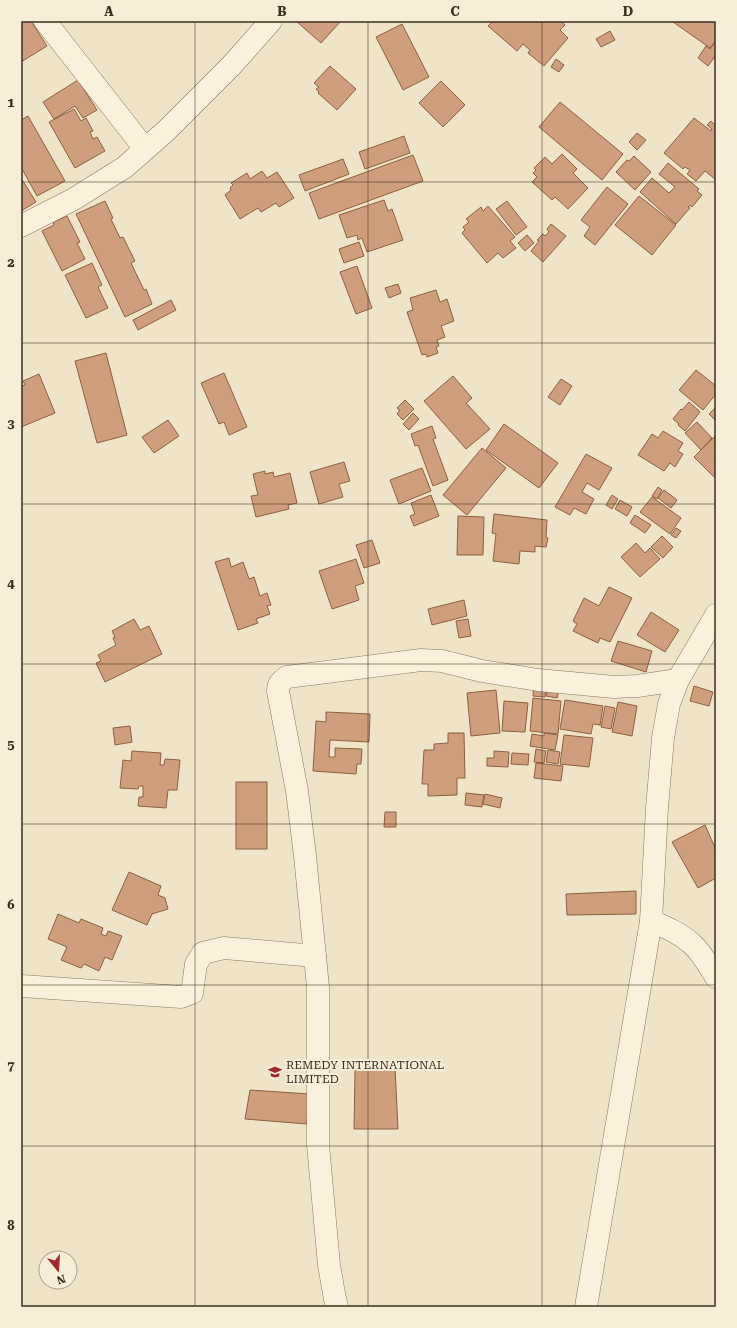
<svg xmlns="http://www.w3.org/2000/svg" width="737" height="1328" viewBox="0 0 737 1328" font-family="'Roboto Serif',serif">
<rect width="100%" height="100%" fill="#f0e4c8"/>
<g fill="#cf9f7d" stroke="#8d5f41">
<polygon points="21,21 31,21 47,46 21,62"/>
<polygon points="296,21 341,21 321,43"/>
<polygon points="493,21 561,21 565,25 560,30 568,38 544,66 528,53 530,50 523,44 517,51 488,26"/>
<polygon points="673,21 716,21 716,40 710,48 673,22"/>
<polygon points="402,24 429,77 403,90 376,37"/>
<polygon points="610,31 615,40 601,47 596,39"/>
<polygon points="716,41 716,55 708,66 698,58 706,46 710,49"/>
<polygon points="556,59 564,65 559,72 551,67"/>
<polygon points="330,66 356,89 337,110 318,93 319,92 316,89 319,87 314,83"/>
<polygon points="78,80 97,110 83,118 75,106 54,119 43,102"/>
<polygon points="441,81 465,105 443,127 419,103"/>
<polygon points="560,102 623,154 602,180 539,127"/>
<polygon points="74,109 81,121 86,118 93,131 90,132 93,139 97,137 105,151 75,168 49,122"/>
<polygon points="28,116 65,181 37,196 21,167 21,120"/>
<polygon points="694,118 711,131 712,129 707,125 711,121 716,126 716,178 715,179 705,171 696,181 687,174 690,170 685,167 683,169 664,153"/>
<polygon points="637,133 646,140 637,150 629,142"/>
<polygon points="404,136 410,153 365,169 359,152"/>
<polygon points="562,154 577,169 573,173 588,188 568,209 555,197 552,200 532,182 537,177 533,173 536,170 534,168 545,157 552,164"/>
<polygon points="413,155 423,181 319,219 309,193"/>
<polygon points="634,156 651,172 635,190 616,172 627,160 629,161"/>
<polygon points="343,159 349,174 305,191 299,175"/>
<polygon points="668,163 699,189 697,191 702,195 692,207 690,205 688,207 690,208 676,224 640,192 652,178 669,193 675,187 659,174"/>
<polygon points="262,171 267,178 277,172 294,198 279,207 276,203 261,212 258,208 240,219 225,195 231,190 230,188 233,185 231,183 247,173 250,179"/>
<polygon points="21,178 36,202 21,211"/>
<polygon points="607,187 628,204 595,245 584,236 590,227 581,220"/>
<polygon points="639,196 676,225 652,255 615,225"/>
<polygon points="384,200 388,211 392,209 403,240 367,252 362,238 358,240 357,235 347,238 339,215"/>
<polygon points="105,201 113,218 111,219 120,238 123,237 135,261 131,263 144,290 146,289 152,304 125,317 76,214"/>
<polygon points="507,201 527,227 516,235 496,209"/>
<polygon points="488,206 515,237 510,241 516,248 503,258 498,253 487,263 462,233 465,230 463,227 469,222 466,219 481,207 483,211"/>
<polygon points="67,216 80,242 77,243 85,259 62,271 42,231 54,225 53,222"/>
<polygon points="551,224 566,236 543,262 531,251 539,241 537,240 543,234 545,236 549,232 547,229"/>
<polygon points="527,235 534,243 525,251 518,243"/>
<polygon points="359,242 364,256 344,263 339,249"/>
<polygon points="92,263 102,285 98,287 108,308 86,318 65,275"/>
<polygon points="357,266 372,308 356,314 340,272"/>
<polygon points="398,284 401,293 389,298 385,288"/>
<polygon points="436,290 440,302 447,299 454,321 441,326 445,337 437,340 439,346 436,347 438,353 427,357 426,354 422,355 407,312 413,310 410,298"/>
<polygon points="171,300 176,310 138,330 133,320"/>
<polygon points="106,353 127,435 97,443 75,361"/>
<polygon points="696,370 716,386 716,394 703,410 679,390"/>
<polygon points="224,373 247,427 229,435 224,422 219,424 201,383"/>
<polygon points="39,374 55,413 21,427 21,386 25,385 23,381"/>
<polygon points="453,376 472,398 466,403 490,429 466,449 424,401"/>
<polygon points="561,379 572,386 560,405 548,397"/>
<polygon points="405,400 414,409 403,420 397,414 400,410 397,408"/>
<polygon points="689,402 700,412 685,431 678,425 679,424 673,419 681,409 682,410"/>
<polygon points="716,407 716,421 709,414"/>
<polygon points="413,413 419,419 409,430 403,424"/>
<polygon points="168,420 179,436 154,453 142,437"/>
<polygon points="697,422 712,438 701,450 685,433"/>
<polygon points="504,424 558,463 539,488 486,450"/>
<polygon points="432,426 436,438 433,439 448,480 433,486 418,445 415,446 411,434"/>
<polygon points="663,431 683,443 678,451 683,454 675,467 670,463 664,471 638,455 652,434 658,438"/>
<polygon points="715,436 716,460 714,461 716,463 716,479 694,457"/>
<polygon points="482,448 506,468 467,515 443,495"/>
<polygon points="586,454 612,468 599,490 587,483 582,492 594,499 586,514 574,508 570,515 555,507"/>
<polygon points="344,462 350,481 339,484 343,497 319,504 310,472"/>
<polygon points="422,468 431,491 399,504 390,480"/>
<polygon points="265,471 265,474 273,472 274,477 290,473 297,503 288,505 289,509 256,517 251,496 258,495 253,474"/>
<polygon points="658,487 662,490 657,499 652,496"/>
<polygon points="664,490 677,500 671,508 658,498"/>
<polygon points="431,495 439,516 414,526 410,516 415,514 411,503"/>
<polygon points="612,495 618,499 612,509 606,505"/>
<polygon points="652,497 681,518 670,534 640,512"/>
<polygon points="620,500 632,507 627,516 615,509"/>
<polygon points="494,514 547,520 546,538 548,538 546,547 535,546 535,552 520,551 519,564 493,561 496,534 492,533"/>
<polygon points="635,515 651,525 645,533 630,523"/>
<polygon points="458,516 484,517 483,555 457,555"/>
<polygon points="676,528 681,531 676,538 671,535"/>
<polygon points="662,536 673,547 663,558 651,547"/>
<polygon points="372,540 380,563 364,568 356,545"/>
<polygon points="636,543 645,553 650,548 660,559 640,577 621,557"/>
<polygon points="229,558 231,567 243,562 249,579 254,577 260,596 267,593 271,605 267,606 270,614 256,619 258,623 238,630 215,562"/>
<polygon points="356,559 364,583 355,586 359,600 332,609 319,571"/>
<polygon points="609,587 632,598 610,642 600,638 598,643 573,631 577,624 573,621 584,598 599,606"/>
<polygon points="464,600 467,616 432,625 428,609"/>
<polygon points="651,612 679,630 665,652 637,635"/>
<polygon points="134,619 140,630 149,626 162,654 105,682 96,663 101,661 98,655 116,645 113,638 115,637 112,631"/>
<polygon points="468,619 471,636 459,638 456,621"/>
<polygon points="618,641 652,651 646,672 611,661"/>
<polygon points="534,683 546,684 545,697 533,696"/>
<polygon points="694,686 713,692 709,706 690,701"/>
<polygon points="548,688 559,689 557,698 546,696"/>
<polygon points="496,690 500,733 471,736 467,693"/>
<polygon points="533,698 561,701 558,734 530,731"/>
<polygon points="565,700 603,706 600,725 593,724 591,734 560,729"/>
<polygon points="504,701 528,703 525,732 502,731"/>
<polygon points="618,702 637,706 632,736 612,732"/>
<polygon points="605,706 615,708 611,729 601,727"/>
<polygon points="326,712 370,714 369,742 330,740 329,757 335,757 335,748 362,749 361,764 357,764 356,774 313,771 316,721 326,722"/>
<polygon points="130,726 132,742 115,745 113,728"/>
<polygon points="448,733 464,733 465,778 457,778 457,795 428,796 428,784 422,784 424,750 434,750 434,744 448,743"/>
<polygon points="544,733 558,735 555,750 530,746 532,734 544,736"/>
<polygon points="564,735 593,738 589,767 560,764"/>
<polygon points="536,749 546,751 544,763 534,762"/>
<polygon points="548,750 560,752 558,764 546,762"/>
<polygon points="132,751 161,753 160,765 164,765 165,759 180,760 177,790 168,790 166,808 138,806 139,797 143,797 143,786 139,786 138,789 120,788 123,760 131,761"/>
<polygon points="494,751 509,752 508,767 487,766 487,758 494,758"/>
<polygon points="512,753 529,754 528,765 511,764"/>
<polygon points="536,763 563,766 561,781 534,778"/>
<rect x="236" y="782" width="31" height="67"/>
<polygon points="466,793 484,795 482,807 465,805"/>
<polygon points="485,794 502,798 500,808 483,804"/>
<polygon points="385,812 396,812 396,827 384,827"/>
<polygon points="705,825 716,850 716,878 698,888 672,842"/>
<polygon points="129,872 161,886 158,895 165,898 168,909 152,914 147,925 112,910"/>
<polygon points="636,891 636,914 567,915 566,894"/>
<polygon points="58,914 79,923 81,919 103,928 101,934 106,936 108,931 122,936 112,960 105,957 99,971 84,964 81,968 61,960 67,947 48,939"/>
<polygon points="395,1067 398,1129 354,1129 355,1070"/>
<polygon points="250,1090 309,1094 307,1124 245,1119"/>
</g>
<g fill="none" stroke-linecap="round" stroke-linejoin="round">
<g stroke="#8d765c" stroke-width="23">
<g id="minor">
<polyline points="45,21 145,149"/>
<polyline points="21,226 74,199 125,167 167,130 231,66 271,21"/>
<path d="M651 921C665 927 680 933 692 944 702 953 709 966 716 977"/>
<polyline points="22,986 181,997 192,993 196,964 203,953 224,948 315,956"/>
<path d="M337 1307 335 1299 329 1265 318 1145V987L305 856 297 791 278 691C278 684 281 681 287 677L421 660 442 661 482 671 538 680 614 687 637 686 678 680"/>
<polyline points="586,1307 651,921 657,808 663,738 669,704 678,680 716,615"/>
</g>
</g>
<use href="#minor" stroke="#faf1dc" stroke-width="22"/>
</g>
<path fill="none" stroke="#3d2e20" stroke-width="1" stroke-opacity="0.55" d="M195 21V1307M368 21V1307M542 21V1307M21 182H716M21 343H716M21 504H716M21 664H716M21 824H716M21 985H716M21 1146H716"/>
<defs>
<g id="school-bare" transform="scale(1.08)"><path d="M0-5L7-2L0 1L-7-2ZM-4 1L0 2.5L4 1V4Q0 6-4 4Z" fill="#9e2a2b" stroke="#f7eed8" stroke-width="2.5" paint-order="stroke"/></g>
</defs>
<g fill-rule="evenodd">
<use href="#school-bare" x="275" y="1072"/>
</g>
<g text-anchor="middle" stroke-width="4" stroke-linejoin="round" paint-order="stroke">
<g font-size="12" fill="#3d2e20" stroke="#f7eed8" text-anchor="start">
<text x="286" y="1069">REMEDY INTERNATIONAL<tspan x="286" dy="14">LIMITED</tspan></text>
</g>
</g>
<rect width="737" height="1328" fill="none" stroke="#f7eed8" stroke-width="44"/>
<g transform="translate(58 1270) rotate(162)"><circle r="19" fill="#f7eed8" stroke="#ada18e"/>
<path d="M0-3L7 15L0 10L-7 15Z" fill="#9e2a2b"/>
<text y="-6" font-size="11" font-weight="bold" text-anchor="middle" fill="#3d2e20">N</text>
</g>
<rect x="22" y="22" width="693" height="1284" fill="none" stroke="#3d2e20" stroke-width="1.5"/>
<g font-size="13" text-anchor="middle" font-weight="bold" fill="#3d2e20">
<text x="109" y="16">A</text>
<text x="282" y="16">B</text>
<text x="455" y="16">C</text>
<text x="628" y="16">D</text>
<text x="11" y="107">1</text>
<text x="11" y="267">2</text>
<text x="11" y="428">3</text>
<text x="11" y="588">4</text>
<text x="11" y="749">5</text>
<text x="11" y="909">6</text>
<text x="11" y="1070">7</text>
<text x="11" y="1230">8</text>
</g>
</svg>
